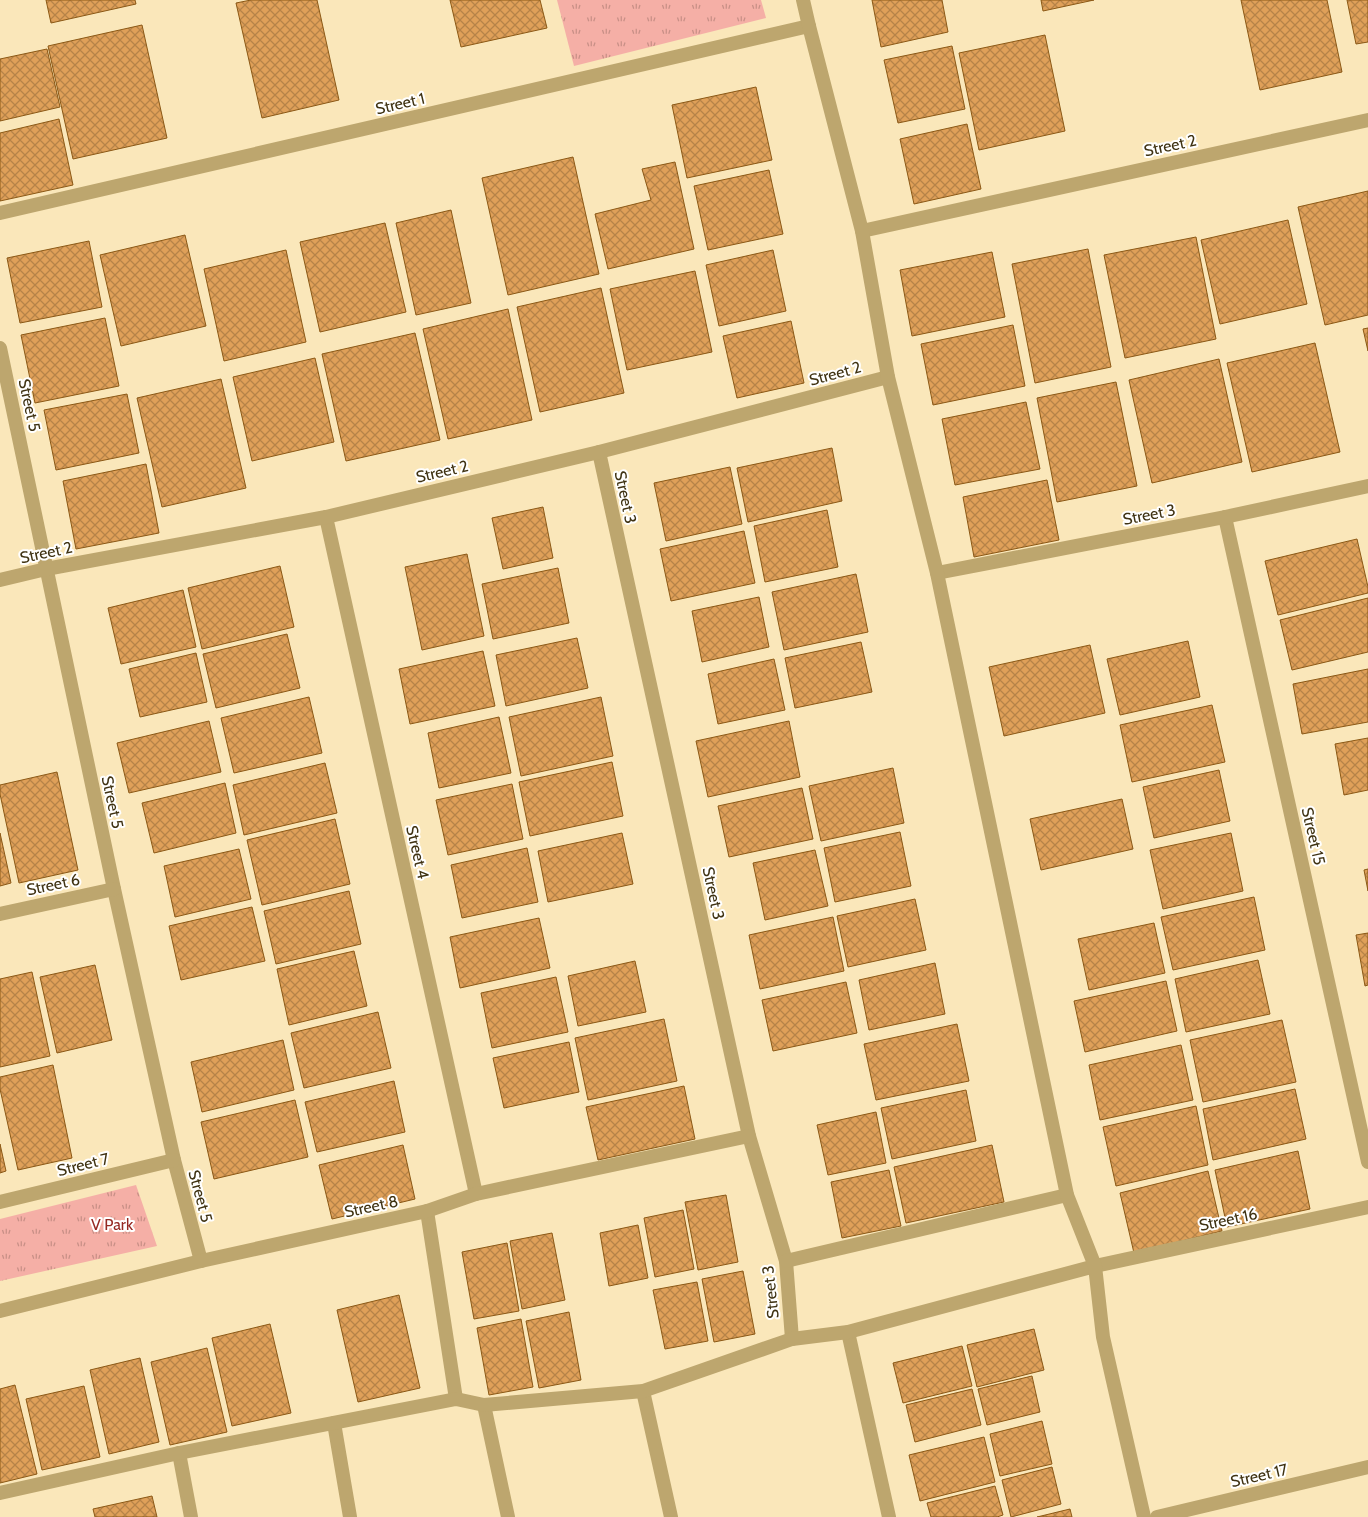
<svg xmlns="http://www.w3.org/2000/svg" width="1368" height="1517" viewBox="0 0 1368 1517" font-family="Cabin,sans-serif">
<defs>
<pattern id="grass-tufts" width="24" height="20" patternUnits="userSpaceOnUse" patternTransform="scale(1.25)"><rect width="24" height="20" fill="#f5afa6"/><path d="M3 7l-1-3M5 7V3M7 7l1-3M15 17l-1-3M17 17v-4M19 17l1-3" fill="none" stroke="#c88f86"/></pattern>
<pattern id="building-cross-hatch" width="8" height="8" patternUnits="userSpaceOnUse" patternTransform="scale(1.25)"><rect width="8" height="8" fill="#dfa059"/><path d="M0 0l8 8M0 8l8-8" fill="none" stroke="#b68348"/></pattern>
</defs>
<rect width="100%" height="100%" fill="#fae7ba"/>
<g fill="url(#grass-tufts)">
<polygon points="557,0 761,0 766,18 574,66"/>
<polygon points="136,1185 157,1246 0,1281 0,1219"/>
</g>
<g fill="url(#building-cross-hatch)" stroke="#8b5815">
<polygon points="46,0 135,0 136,4 51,23"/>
<polygon points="251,0 317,0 339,100 262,118 236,3"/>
<polygon points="450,0 540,0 547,28 461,47"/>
<polygon points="872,0 942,0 948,32 881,47"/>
<polygon points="1041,0 1094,0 1043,11"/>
<polygon points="1241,0 1327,0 1342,72 1260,90"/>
<polygon points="1347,0 1368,0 1368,42 1356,44"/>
<polygon points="142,25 167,138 73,159 48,46"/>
<polygon points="1045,35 1065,131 979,150 959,53"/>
<polygon points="952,46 965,109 898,123 884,60"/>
<polygon points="47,49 60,107 0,121 0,59"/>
<polygon points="756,87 772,160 687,178 672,105"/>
<polygon points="59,119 73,185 0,201 0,133"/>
<polygon points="967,124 981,189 914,204 900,139"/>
<polygon points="573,157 599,274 508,295 482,178"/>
<polygon points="675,162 694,249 608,269 595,214 651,200 642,169"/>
<polygon points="769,170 783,234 708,250 694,186"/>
<polygon points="1368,191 1368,315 1325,325 1298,207"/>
<polygon points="451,210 471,303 416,315 396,223"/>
<polygon points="1288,220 1307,304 1220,324 1201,240"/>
<polygon points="385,223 406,312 320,332 300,242"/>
<polygon points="185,235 206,326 121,346 100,255"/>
<polygon points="1196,237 1216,339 1125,358 1104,255"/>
<polygon points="89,241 102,307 20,323 7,258"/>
<polygon points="1088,249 1111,367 1035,383 1012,264"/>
<polygon points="286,250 306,342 224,361 204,269"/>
<polygon points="773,250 786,311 719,326 706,265"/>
<polygon points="992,252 1005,317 912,336 900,270"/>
<polygon points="695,271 712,352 627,370 610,289"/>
<polygon points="601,288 624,393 540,412 517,307"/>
<polygon points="508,309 532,420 448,439 423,329"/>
<polygon points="105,318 119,386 35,403 21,335"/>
<polygon points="791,321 804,383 737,398 723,336"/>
<polygon points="1013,325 1025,386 933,405 921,344"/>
<polygon points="1368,328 1368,351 1363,329"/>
<polygon points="415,333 440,440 346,461 322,354"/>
<polygon points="1315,343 1340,452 1252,472 1227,363"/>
<polygon points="315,358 334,442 252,461 233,377"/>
<polygon points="1219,359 1242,462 1152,483 1129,380"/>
<polygon points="221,379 246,488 162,507 137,398"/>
<polygon points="1116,382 1137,486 1057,502 1037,398"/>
<polygon points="127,394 139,453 56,470 44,410"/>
<polygon points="1026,402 1040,469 955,485 942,419"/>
<polygon points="832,448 842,501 748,522 737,468"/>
<polygon points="146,464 159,533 76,549 63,481"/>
<polygon points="730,467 742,524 666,541 654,483"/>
<polygon points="1047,480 1059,540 974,557 963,497"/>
<polygon points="543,507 553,558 503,569 492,518"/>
<polygon points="827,510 838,567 765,582 754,526"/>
<polygon points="744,531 755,583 671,601 660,549"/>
<polygon points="1357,539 1368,587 1368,593 1278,615 1265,561"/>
<polygon points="467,554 484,636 422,650 405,567"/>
<polygon points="280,566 294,627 202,649 188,588"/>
<polygon points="558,568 569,623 493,639 482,584"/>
<polygon points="856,574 868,632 784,650 772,592"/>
<polygon points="183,590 196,647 121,664 108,608"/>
<polygon points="759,597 769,647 702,662 692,611"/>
<polygon points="1368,598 1368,652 1292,670 1280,620"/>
<polygon points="287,634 300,688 216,708 203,654"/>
<polygon points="577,638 588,688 506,706 496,655"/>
<polygon points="1188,641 1200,697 1120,715 1107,659"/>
<polygon points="861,642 872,692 795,708 785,658"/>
<polygon points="1090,645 1105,713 1004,736 989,667"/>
<polygon points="483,651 495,706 410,724 399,669"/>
<polygon points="196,653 207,702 140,717 129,669"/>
<polygon points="774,659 785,710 718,724 708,674"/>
<polygon points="1368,669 1368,722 1302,734 1293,684"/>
<polygon points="309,697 322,753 234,773 221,718"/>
<polygon points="601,697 613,756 521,776 509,717"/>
<polygon points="1212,705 1225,762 1132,782 1120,725"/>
<polygon points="499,717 511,773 439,788 428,733"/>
<polygon points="209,721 221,772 129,793 117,743"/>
<polygon points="789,721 800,777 708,797 696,741"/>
<polygon points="1368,738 1368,790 1344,795 1335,744"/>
<polygon points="612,762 623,816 530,836 519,782"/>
<polygon points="325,763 337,813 244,835 233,785"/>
<polygon points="893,768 904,823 821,841 809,786"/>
<polygon points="1219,770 1230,821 1154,838 1143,787"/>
<polygon points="57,772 78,870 19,883 0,794 0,785"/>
<polygon points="225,783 236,833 154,853 142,803"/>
<polygon points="512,784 523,839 448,855 436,800"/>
<polygon points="802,788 813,839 729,857 718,806"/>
<polygon points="1122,799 1133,849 1041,870 1030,819"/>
<polygon points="335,819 350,884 262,905 247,840"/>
<polygon points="900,832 911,886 835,902 824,848"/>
<polygon points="0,833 11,883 0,886"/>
<polygon points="622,833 633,884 548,902 538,851"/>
<polygon points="1231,833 1243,891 1163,909 1150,850"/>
<polygon points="527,848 538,902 462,918 451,865"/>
<polygon points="239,849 251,899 175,917 164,866"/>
<polygon points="815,850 828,906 765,920 753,863"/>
<polygon points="1368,869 1368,891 1364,870"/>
<polygon points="349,891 361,944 276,964 264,911"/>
<polygon points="1254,897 1265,950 1173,970 1161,917"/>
<polygon points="915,899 926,950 848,967 837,916"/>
<polygon points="252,907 265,961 181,980 169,926"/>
<polygon points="833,917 844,971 760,989 749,935"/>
<polygon points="539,918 550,968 460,988 450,937"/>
<polygon points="1154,923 1165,973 1089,990 1078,939"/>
<polygon points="1368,933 1368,985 1365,986 1356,935"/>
<polygon points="354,951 367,1006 289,1025 277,969"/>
<polygon points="1258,960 1270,1014 1186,1032 1175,979"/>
<polygon points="635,961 646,1012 578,1026 568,976"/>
<polygon points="935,963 945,1014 869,1030 859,980"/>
<polygon points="95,965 112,1040 57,1053 40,977"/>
<polygon points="32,972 50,1056 0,1067 0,979"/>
<polygon points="556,977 568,1032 492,1048 481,993"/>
<polygon points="1166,981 1177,1031 1085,1052 1074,1001"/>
<polygon points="846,982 857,1033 773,1051 762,1000"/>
<polygon points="378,1012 391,1068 304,1088 291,1033"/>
<polygon points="664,1019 677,1081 588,1100 575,1038"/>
<polygon points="1282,1020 1296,1082 1203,1102 1190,1040"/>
<polygon points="957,1024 969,1081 876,1100 864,1044"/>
<polygon points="283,1040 294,1090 202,1112 191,1062"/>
<polygon points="569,1042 579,1092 504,1108 493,1058"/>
<polygon points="1181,1045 1193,1100 1100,1120 1089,1065"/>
<polygon points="53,1065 72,1158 18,1170 0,1089 0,1077"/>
<polygon points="394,1081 405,1132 317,1152 305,1102"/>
<polygon points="684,1086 695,1139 598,1160 586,1107"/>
<polygon points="1295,1089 1306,1139 1213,1160 1203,1109"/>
<polygon points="966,1090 976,1141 892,1159 881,1108"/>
<polygon points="295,1100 308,1157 214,1179 201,1122"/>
<polygon points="1196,1106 1208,1165 1116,1186 1103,1127"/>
<polygon points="876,1112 886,1163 828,1175 817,1125"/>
<polygon points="0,1144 6,1171 0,1173"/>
<polygon points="403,1145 415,1199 332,1219 319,1165"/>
<polygon points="992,1145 1004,1202 906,1223 894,1167"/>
<polygon points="1298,1151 1310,1209 1227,1227 1215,1170"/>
<polygon points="889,1170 901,1226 842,1238 831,1182"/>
<polygon points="1208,1171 1222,1231 1134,1253 1120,1193"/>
<polygon points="726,1195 738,1262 698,1270 685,1202"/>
<polygon points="683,1210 694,1269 655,1277 644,1218"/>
<polygon points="638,1225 648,1278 609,1286 600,1233"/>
<polygon points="552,1233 565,1300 522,1309 510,1241"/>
<polygon points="507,1243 519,1311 474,1319 462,1252"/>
<polygon points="743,1271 755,1334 714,1342 702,1279"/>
<polygon points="697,1282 708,1341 665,1349 653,1290"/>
<polygon points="399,1295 420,1388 358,1402 337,1310"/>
<polygon points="569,1312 581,1380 539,1388 526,1321"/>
<polygon points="521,1319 533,1387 489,1395 477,1328"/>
<polygon points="270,1324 291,1413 232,1426 212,1338"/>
<polygon points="1034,1329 1044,1370 977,1387 967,1345"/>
<polygon points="962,1346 972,1386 903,1403 893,1363"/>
<polygon points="207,1348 227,1432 170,1445 151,1362"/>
<polygon points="140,1358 159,1442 109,1454 90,1370"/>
<polygon points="1032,1376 1040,1412 987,1425 978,1389"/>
<polygon points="15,1385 37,1474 0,1483 0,1389"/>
<polygon points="84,1386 100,1457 42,1470 26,1399"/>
<polygon points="972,1389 981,1425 915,1442 906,1405"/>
<polygon points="1042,1421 1052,1464 1000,1476 990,1434"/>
<polygon points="984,1437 995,1482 920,1501 909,1455"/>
<polygon points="1052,1467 1061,1504 1011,1517 1002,1480"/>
<polygon points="995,1486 1003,1515 997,1517 931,1517 927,1503"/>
<polygon points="152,1496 157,1517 95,1517 93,1509"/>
<polygon points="1070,1509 1072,1517 1037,1517"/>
</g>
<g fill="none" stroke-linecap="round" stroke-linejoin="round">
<g stroke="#bda66e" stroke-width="14">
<polyline points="0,213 809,26"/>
<polyline points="862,231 1368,120"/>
<polyline points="0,348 114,889 174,1160 201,1261"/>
<polyline points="599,452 749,1136 786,1261 792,1339"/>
<polyline points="326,517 476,1194"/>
<polyline points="1225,517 1368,1162"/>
<polyline points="937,573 1225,517 1368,486"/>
<polyline points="0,580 46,569 326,517 599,452 888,377"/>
<polyline points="0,914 114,889"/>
<polyline points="0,1202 174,1160"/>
<polyline points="427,1211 456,1399"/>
<polyline points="786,1261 1067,1195"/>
<polyline points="0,1311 201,1261 427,1211 476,1194 749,1136"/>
<polyline points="848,1332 889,1517"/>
<polyline points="643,1391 671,1517"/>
<polyline points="484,1405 508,1517"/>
<polyline points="334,1423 350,1517"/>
<polyline points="179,1453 191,1517"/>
<polyline points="0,1493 179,1453 456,1399 484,1405 643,1391 792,1339 848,1332 1095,1266 1368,1207"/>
<polyline points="1157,1517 1368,1467"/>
</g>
<polyline stroke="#bda66e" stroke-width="14" points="803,0 809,26 862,231 888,377 937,573 1067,1195 1095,1266 1103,1337 1144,1517"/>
</g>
<g text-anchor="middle" stroke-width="4" stroke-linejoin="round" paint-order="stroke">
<g font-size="16" fill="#3f3212" stroke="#fff">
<text transform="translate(400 103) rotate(-13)" y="6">Street 1</text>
<text transform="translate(1170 145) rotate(-12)" y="6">Street 2</text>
<text transform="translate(835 373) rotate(-15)" y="6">Street 2</text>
<text transform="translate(30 405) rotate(78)" y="6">Street 5</text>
<text transform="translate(442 471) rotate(-13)" y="6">Street 2</text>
<text transform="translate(626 497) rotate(78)" y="6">Street 3</text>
<text transform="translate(1149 514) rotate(-11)" y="6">Street 3</text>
<text transform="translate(46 552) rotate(-12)" y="6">Street 2</text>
<text transform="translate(113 802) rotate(78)" y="6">Street 5</text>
<text transform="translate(1314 836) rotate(77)" y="6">Street 15</text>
<text transform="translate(418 852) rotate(77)" y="6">Street 4</text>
<text transform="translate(53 884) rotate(-12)" y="6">Street 6</text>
<text transform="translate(714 893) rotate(78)" y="6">Street 3</text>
<text transform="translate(83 1164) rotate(-14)" y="6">Street 7</text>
<text transform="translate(201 1196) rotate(75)" y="6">Street 5</text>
<text transform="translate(371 1206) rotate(-12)" y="6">Street 8</text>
<text transform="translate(1228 1219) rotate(-12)" y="6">Street 16</text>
<text transform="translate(770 1292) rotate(-96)" y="6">Street 3</text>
<text transform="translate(1259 1475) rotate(-13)" y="6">Street 17</text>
</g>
<g font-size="16" fill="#952923" stroke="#fff">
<text x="112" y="1230">V Park</text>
</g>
</g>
</svg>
